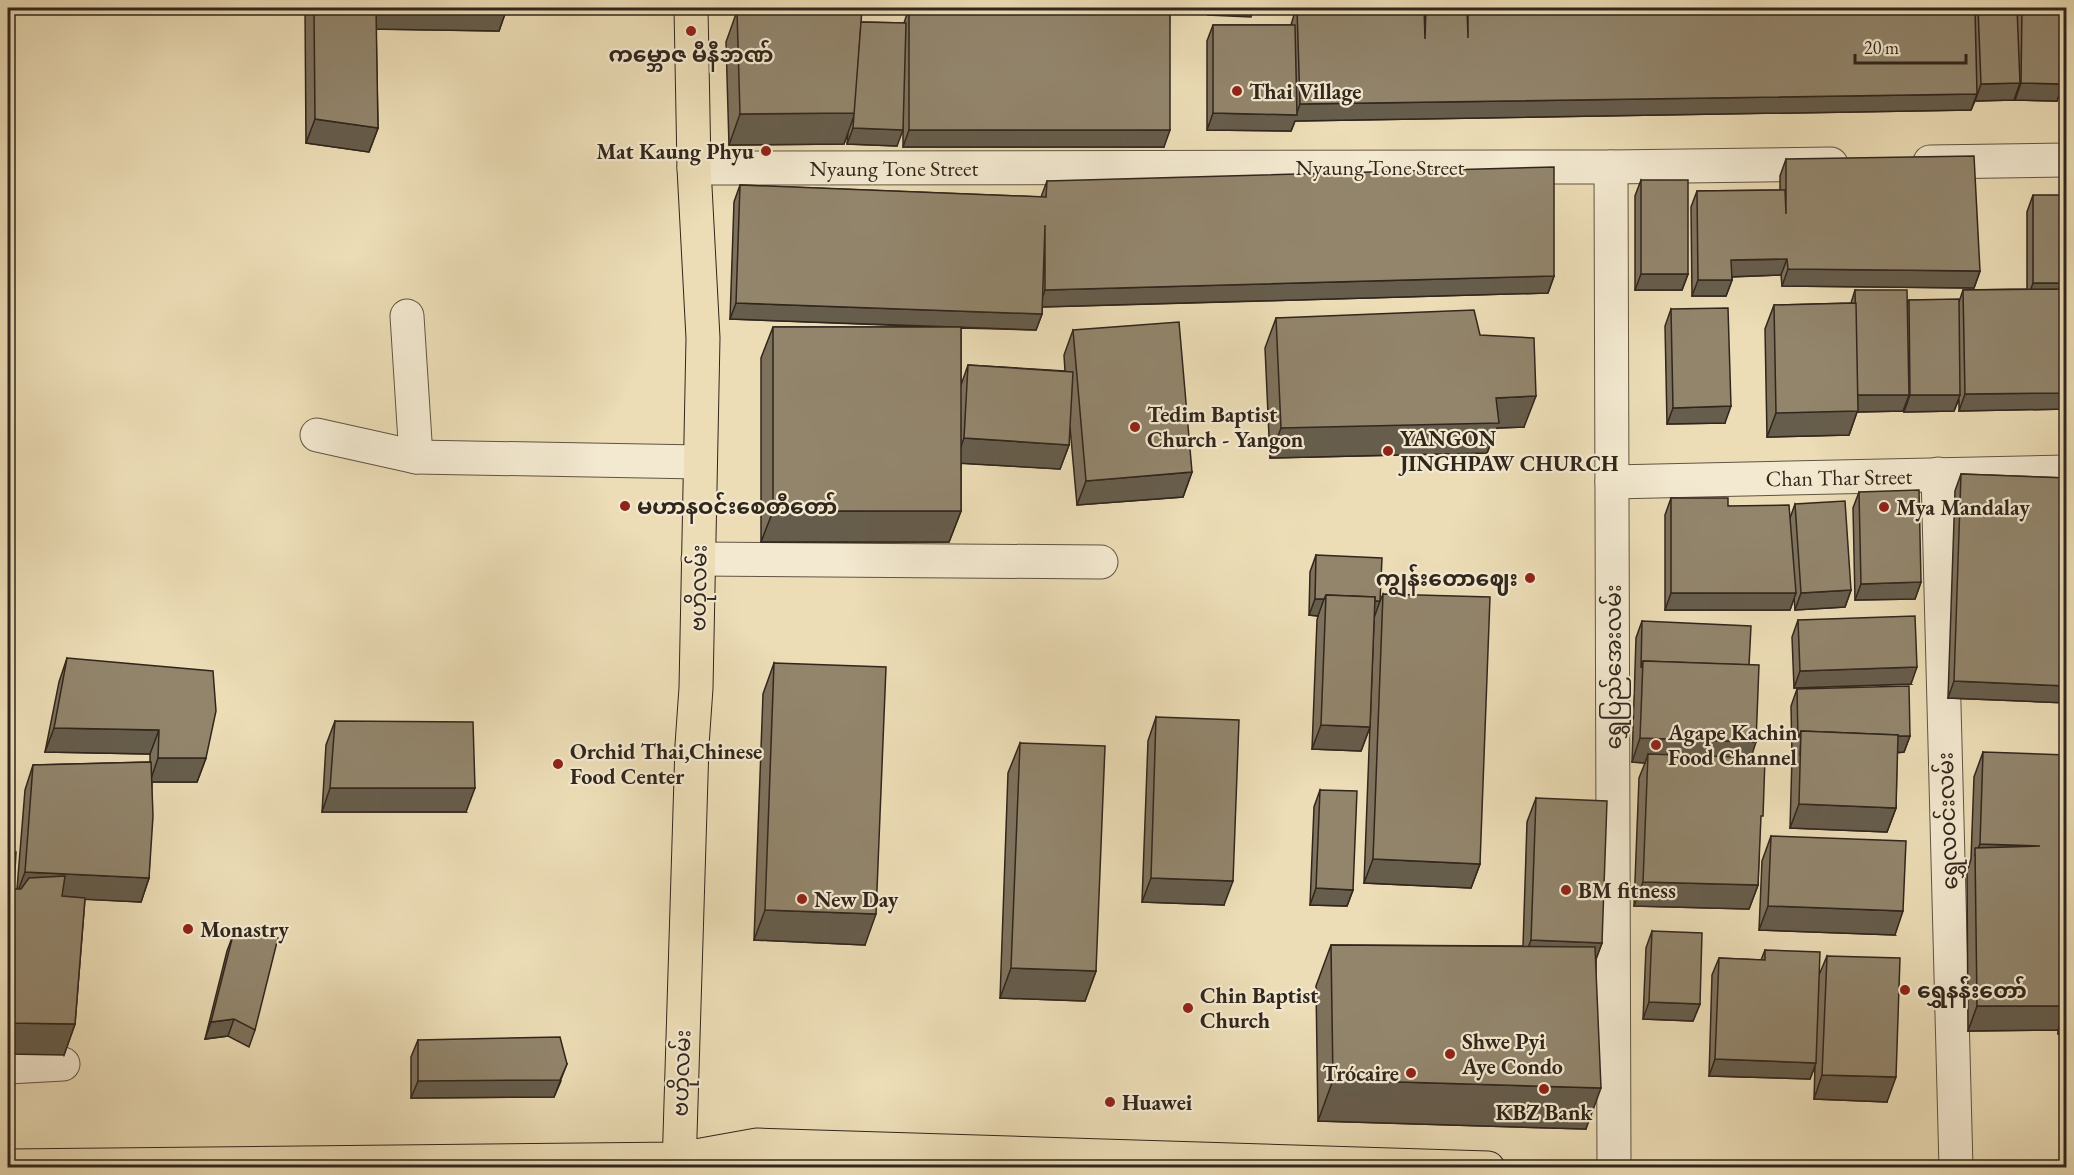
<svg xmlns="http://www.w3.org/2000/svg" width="2074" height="1175" viewBox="0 0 2074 1175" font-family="'EB Garamond','Noto Sans Myanmar',serif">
<rect width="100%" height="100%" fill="#ecddb6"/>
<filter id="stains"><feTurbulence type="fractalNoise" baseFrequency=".00333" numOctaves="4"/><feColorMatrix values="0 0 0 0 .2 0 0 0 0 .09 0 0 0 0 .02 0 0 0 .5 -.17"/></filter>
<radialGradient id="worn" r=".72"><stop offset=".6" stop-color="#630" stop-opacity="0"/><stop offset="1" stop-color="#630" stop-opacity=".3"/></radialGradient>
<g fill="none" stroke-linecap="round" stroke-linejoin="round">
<g stroke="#605442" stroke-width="35">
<g id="minor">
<polyline points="1930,162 2066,160"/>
<polyline points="1611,167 1614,1168"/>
<polyline points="694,168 1611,167 1831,164"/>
<polyline points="407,316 416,457"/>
<polyline points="317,435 416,457 700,462"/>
<polyline points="1938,474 1956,1168"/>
<polyline points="1612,482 2066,472"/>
<polyline points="698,559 1101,562"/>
<polyline points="8,1067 63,1064"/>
</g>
</g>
<g stroke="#31261c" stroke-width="35">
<g id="major">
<polyline points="8,1166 679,1159 757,1145 1488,1168"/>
<polyline points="679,1168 692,745 696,688 703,338 694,168 691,8"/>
</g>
</g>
<use href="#minor" stroke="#f3e9d0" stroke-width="33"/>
<use href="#major" stroke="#ecddb6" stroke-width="33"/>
</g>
<g fill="#7e725d" stroke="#31261c" stroke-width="1.5">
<polygon points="305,8 507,8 499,31 376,29 378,128 369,152 306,143"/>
<polygon points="909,8 1207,9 1170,10 1164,147 903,147 903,116 897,146 847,144 848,132 844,144 729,145 726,42 737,11 861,22 904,23"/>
<polygon points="1296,8 2067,8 2067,102 2064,65 2057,101 2015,100 2015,97 2014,100 1975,101 1971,110 1295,121 1291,131 1207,130 1207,41 1213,25 1291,25"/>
<polygon points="1786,159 1980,271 1974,288 1782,286 1781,275 1732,277 1732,280 1726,296 1692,296 1691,207 1697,191 1780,190 1780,176"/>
<polygon points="1641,180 1688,274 1682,290 1635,290 1635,196"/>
<polygon points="1047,181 1554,276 1548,293 1042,307 1042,314 1036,330 961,328 961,385 968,365 1065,371 1064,355 1073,330 1192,472 1183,497 1077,505 1070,427 1069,445 1060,469 961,463 961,511 949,542 761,542 761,358 773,327 938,327 730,319 734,202 740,185 1041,197"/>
<polygon points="2033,195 2067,409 1959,411 1959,399 1954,411 1904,412 1904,408 1903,411 1857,412 1849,435 1767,437 1765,329 1774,305 1851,303 1855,290 1907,304 1909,300 1959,302 1963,290 2027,289 2027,212"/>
<polygon points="1671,309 1725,423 1667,424 1665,326"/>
<polygon points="1276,318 1480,335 1524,427 1497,428 1487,453 1270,458 1265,348"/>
<polygon points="1961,474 2067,478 2067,703 1948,698 1955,491"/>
<polygon points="1859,492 1921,582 1915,599 1855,600 1853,508"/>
<polygon points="1671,498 1728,506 1790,518 1795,504 1851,590 1845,607 1795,610 1794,597 1790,610 1665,610 1665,515"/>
<polygon points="1316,555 1380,601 1383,594 1480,864 1471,888 1364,883 1374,618 1370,727 1361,751 1312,749 1317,620 1318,616 1309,615 1310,572"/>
<polygon points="1798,620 1911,684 1794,688 1792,637"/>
<polygon points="1642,621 1749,665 1751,757 1760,823 1758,885 1749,909 1634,906 1639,778 1645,763 1632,762 1636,638"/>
<polygon points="67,658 206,758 197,782 152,782 149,878 141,902 85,899 75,1024 64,1055 17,889 25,790 33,765 150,762 150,754 45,752 59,682"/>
<polygon points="774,663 865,945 754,940 763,694"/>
<polygon points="1797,689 1910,736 1904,752 1897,753 1896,808 1887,832 1790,828 1792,756 1791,706"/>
<polygon points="1156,717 1224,905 1142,902 1148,741"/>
<polygon points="335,721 466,812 322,812 326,745"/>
<polygon points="1020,743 1096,971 1085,1001 1000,998 1008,773"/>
<polygon points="1983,752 2064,851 2067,851 2067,1033 2058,1034 2058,1030 1968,1031 1967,872 1971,859 1974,777"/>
<polygon points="1320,790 1353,890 1347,906 1310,905 1314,807"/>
<polygon points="1536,798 1602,943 1596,959 1586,1129 1318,1121 1316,986 1331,945 1523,946 1527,822"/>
<polygon points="1771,836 1895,935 1759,930 1762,861"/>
<polygon points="1652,931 1700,1004 1693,1021 1643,1019 1646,948"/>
<polygon points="233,935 255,1030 249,1047 228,1036 205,1039 227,951"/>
<polygon points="1765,950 1819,975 1827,956 1887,1102 1814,1099 1815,1066 1810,1079 1709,1076 1712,975 1719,958 1761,960"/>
<polygon points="418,1040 561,1081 554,1097 411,1098 411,1057"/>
</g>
<g fill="#665d4c" stroke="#31261c" stroke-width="1.5">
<polygon points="375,8 507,8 499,31 367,29"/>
<polygon points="738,8 790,8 738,9"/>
<polygon points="1164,8 1207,8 1207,9 1163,10"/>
<polygon points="1211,8 1254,8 1251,17 1208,15"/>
<polygon points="2020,83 2014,100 1975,101 1981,84"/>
<polygon points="2021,83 2063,84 2057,101 2015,100"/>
<polygon points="1977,94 1971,110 1295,121 1291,131 1207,130 1213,113 1296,115 1300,104"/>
<polygon points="855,113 844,144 729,145 740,114"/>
<polygon points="315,119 378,128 369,152 306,143"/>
<polygon points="853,128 903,130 897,146 847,144"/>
<polygon points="909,130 1170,130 1164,147 903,147"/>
<polygon points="1787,259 1781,275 1725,277 1731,260"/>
<polygon points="1788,269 1980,271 1974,288 1782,286"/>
<polygon points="1641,274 1688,274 1682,290 1635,290"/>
<polygon points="1554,276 1548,293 1039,307 1045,290"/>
<polygon points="1698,280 1732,280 1726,296 1692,296"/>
<polygon points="2033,283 2067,283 2067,300 2027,300"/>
<polygon points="736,303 1042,314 1036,330 730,319"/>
<polygon points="2067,393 2067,409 1959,411 1965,394"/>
<polygon points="1857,395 1909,395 1903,411 1857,412 1849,435 1767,437 1776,413"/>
<polygon points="1910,395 1960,395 1954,411 1904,412"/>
<polygon points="1536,396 1524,427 1497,428 1487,453 1270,458 1281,428 1496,398"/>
<polygon points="1731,406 1725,423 1667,424 1673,408"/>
<polygon points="964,438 1069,445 1060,469 955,463"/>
<polygon points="1192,472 1183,497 1077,505 1086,481"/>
<polygon points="773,511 961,511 949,542 761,542"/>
<polygon points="1921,582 1915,599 1855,600 1861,584"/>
<polygon points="1851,590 1845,607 1795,610 1801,593"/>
<polygon points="1671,593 1796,593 1790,610 1665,610"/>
<polygon points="1315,599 1324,599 1318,616 1309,615"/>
<polygon points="1325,599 1380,601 1374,618"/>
<polygon points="1917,667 1911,684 1794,688 1800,671"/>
<polygon points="1954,681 2067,686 2067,703 1948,698"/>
<polygon points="1321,725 1370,727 1361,751 1312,749"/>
<polygon points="54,728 159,730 150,754 45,752"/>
<polygon points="1910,736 1904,752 1800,755 1801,739"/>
<polygon points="1640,738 1756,742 1748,767 1648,754 1645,763 1632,762"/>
<polygon points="158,758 206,758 197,782 150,782"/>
<polygon points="330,788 475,788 466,812 322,812"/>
<polygon points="1799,804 1896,808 1887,832 1790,828"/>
<polygon points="1980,844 2040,846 1975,855"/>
<polygon points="1373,859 1480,864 1471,888 1364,883"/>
<polygon points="25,872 149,878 141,902 16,896"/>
<polygon points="1151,878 1233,881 1224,905 1142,902"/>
<polygon points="1643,882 1758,885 1749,909 1634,906"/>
<polygon points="1316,888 1353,890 1347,906 1310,905"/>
<polygon points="1768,906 1903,911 1895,935 1759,930"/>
<polygon points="765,910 876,914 865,945 754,940"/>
<polygon points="1531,940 1602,943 1593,967 1522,964"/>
<polygon points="1011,968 1096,971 1085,1001 1000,998"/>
<polygon points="1649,1002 1700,1004 1693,1021 1643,1019"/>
<polygon points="1977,1006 2066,1006 2058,1030 1968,1031"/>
<polygon points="2066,1009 2067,1033 2058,1034"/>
<polygon points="234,1019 228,1036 205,1039 211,1022"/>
<polygon points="8,1023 75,1024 64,1055 8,1054"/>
<polygon points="1715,1059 1816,1063 1810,1079 1709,1076"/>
<polygon points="567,1064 554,1097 411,1098 418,1081"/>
<polygon points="1822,1075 1896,1077 1887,1102 1814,1099"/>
<polygon points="1333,1080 1601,1088 1586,1129 1318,1121"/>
</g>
<g fill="#92856c" stroke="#31261c" stroke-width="1.5">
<polygon points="314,8 376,8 378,128 315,119"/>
<polygon points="862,8 855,113 740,114 737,11"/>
<rect x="909" y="8" width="261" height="122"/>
<polygon points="1297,8 1424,8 1425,39 1426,8 1467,8 1468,38 1468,8 1975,8 1977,94 1300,104"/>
<polygon points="1978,8 2017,8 2020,83 1981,84"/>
<polygon points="2022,8 2066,8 2063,84 2021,83"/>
<polygon points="861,22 906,23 903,130 853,128"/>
<polygon points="1213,25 1295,25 1297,115 1213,113"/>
<polygon points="1974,156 1980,271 1788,269 1787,259 1731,260 1732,280 1698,280 1697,191 1785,190 1786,214 1786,159"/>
<polygon points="1554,167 1554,276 1045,290 1045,225 1042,314 736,303 740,185 1046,197 1047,181"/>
<rect x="1641" y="180" width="47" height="94"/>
<rect x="2033" y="195" width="34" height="88"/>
<polygon points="2067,289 2067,393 1965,394 1963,290"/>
<polygon points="1855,290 1907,290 1909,395 1857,395"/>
<polygon points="1959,299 1960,395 1910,395 1909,300"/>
<polygon points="1856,303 1858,411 1776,413 1774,305"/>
<polygon points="1728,308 1731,406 1673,408 1671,309"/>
<polygon points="1474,310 1480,335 1534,338 1536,396 1496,398 1499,423 1281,428 1276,318"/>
<polygon points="1179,322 1192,472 1086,481 1073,330"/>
<rect x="773" y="327" width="188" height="184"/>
<polygon points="968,365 1073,372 1069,445 964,438"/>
<polygon points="1961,474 2067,478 2067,686 1954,681"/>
<polygon points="1919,490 1921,582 1861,584 1859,492"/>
<polygon points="1671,498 1728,498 1728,506 1789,505 1796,593 1671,593"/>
<polygon points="1845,501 1851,590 1801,593 1795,504"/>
<polygon points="1316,555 1382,558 1380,601 1375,601 1375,597 1326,595 1324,599 1315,599"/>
<polygon points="1383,594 1490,597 1480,864 1373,859"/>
<polygon points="1326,595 1375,597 1370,727 1321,725"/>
<polygon points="1915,616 1917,667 1800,671 1798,620"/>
<polygon points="1642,621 1751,626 1749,665 1643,661 1641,668"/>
<polygon points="67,658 213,671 216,711 206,758 158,758 159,730 54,728"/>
<polygon points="1643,661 1759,665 1756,742 1640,738"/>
<polygon points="774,663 886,667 876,914 765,910"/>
<polygon points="1909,686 1910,736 1898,736 1898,735 1801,731 1798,739 1797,689"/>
<polygon points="1156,717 1239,720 1233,881 1151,878"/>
<polygon points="335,721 473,722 475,788 330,788"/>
<polygon points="1801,731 1898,735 1896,808 1799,804"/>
<polygon points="1020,743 1105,746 1096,971 1011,968"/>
<polygon points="1983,752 2067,755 2064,851 2067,851 2067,1009 2066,1006 1977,1006 1975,848 2040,846 1980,844"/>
<polygon points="1648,754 1765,758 1763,816 1761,816 1758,885 1643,882"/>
<polygon points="151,762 153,816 149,878 25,872 33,765"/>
<polygon points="1320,790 1357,791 1353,890 1316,888"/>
<polygon points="1536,798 1607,801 1602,943 1531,940"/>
<polygon points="8,799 10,799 8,844"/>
<polygon points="1771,836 1906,841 1903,911 1768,906"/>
<polygon points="8,852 16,852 14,889 8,889"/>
<polygon points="65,876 62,896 85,898 75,1024 8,1023 8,889 21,889 29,878"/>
<polygon points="258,929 278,938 255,1030 234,1019 211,1022 233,935"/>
<polygon points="1652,931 1702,933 1700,1004 1649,1002"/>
<polygon points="1331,945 1595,947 1601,1088 1333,1080"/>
<polygon points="1765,950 1820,952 1816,1063 1715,1059 1719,958 1765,960"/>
<polygon points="1827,956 1900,958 1896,1077 1822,1075"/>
<polygon points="560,1037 567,1064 560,1080 418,1081 418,1040"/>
</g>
<g fill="#8f2418" stroke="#f3e9d0" stroke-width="2">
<circle cx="691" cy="31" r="6"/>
<circle cx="1237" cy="91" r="6"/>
<circle cx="766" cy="151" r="6"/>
<circle cx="1135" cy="427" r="6"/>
<circle cx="1388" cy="451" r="6"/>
<circle cx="625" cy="506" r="6"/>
<circle cx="1884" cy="507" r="6"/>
<circle cx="1530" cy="578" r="6"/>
<circle cx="1656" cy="745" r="6"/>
<circle cx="558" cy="764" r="6"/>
<circle cx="1566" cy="890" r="6"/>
<circle cx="802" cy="899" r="6"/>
<circle cx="188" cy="929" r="6"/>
<circle cx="1905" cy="990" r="6"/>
<circle cx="1188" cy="1008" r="6"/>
<circle cx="1450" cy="1054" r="6"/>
<circle cx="1411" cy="1073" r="6"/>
<circle cx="1544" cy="1089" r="6"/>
<circle cx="1110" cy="1102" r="6"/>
</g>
<g text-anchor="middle" stroke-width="4.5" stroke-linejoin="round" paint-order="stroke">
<g font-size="22" font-weight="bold" fill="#31261c" stroke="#f3e9d0" text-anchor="start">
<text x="691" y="62" text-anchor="middle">ကမ္ဘောဇ မီနီဘဏ်</text>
<text x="1249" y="99">Thai Village</text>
<text x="754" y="159" text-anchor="end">Mat Kaung Phyu</text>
<text x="1147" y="422">Tedim Baptist<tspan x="1147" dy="25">Church - Yangon</tspan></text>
<text x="1400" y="446">YANGON<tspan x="1400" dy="25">JINGHPAW CHURCH</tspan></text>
<text x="637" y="514">မဟာနဝင်းစေတီတော်</text>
<text x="1896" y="515">Mya Mandalay</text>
<text x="1518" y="586" text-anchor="end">ကျွန်းတောဈေး</text>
<text x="1668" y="740">Agape Kachin<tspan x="1668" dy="25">Food Channel</tspan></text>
<text x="570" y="759">Orchid Thai,Chinese<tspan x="570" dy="25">Food Center</tspan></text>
<text x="1578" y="898">BM fitness</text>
<text x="814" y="907">New Day</text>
<text x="200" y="937">Monastry</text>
<text x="1917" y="998">ရွှေနန်းတော်</text>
<text x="1200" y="1003">Chin Baptist<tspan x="1200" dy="25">Church</tspan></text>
<text x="1462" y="1049">Shwe Pyi<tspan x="1462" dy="25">Aye Condo</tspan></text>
<text x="1399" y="1081" text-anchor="end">Trócaire</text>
<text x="1122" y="1110">Huawei</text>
<text x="1544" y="1120" text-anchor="middle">KBZ Bank</text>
</g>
<g font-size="22" fill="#31261c" stroke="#f3e9d0">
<text x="1380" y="175">Nyaung Tone Street</text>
<text x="894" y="176">Nyaung Tone Street</text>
<text transform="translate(1839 477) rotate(-1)" y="8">Chan Thar Street</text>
<text transform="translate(698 588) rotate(-89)" y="8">ဗဟိုလမ်း</text>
<text transform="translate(1613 667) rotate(-90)" y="8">ရွှေပြည်အေးလမ်း</text>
<text transform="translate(1947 821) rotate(-92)" y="8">ရွှေလဝင်းလမ်း</text>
<text transform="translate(681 1073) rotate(-88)" y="8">ဗဟိုလမ်း</text>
</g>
</g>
<rect width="2074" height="1175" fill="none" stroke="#ecddb6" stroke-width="30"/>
<rect x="9" y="9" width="2056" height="1157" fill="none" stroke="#31261c" stroke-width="3"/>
<rect x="15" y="15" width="2044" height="1145" fill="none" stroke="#31261c" stroke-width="1.5"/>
<path d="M1855 54v9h111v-9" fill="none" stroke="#31261c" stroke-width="3"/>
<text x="1864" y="54" font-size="18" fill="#31261c" stroke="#f3e9d0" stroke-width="4.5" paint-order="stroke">20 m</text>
<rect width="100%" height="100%" filter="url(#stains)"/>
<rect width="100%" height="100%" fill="url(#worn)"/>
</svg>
